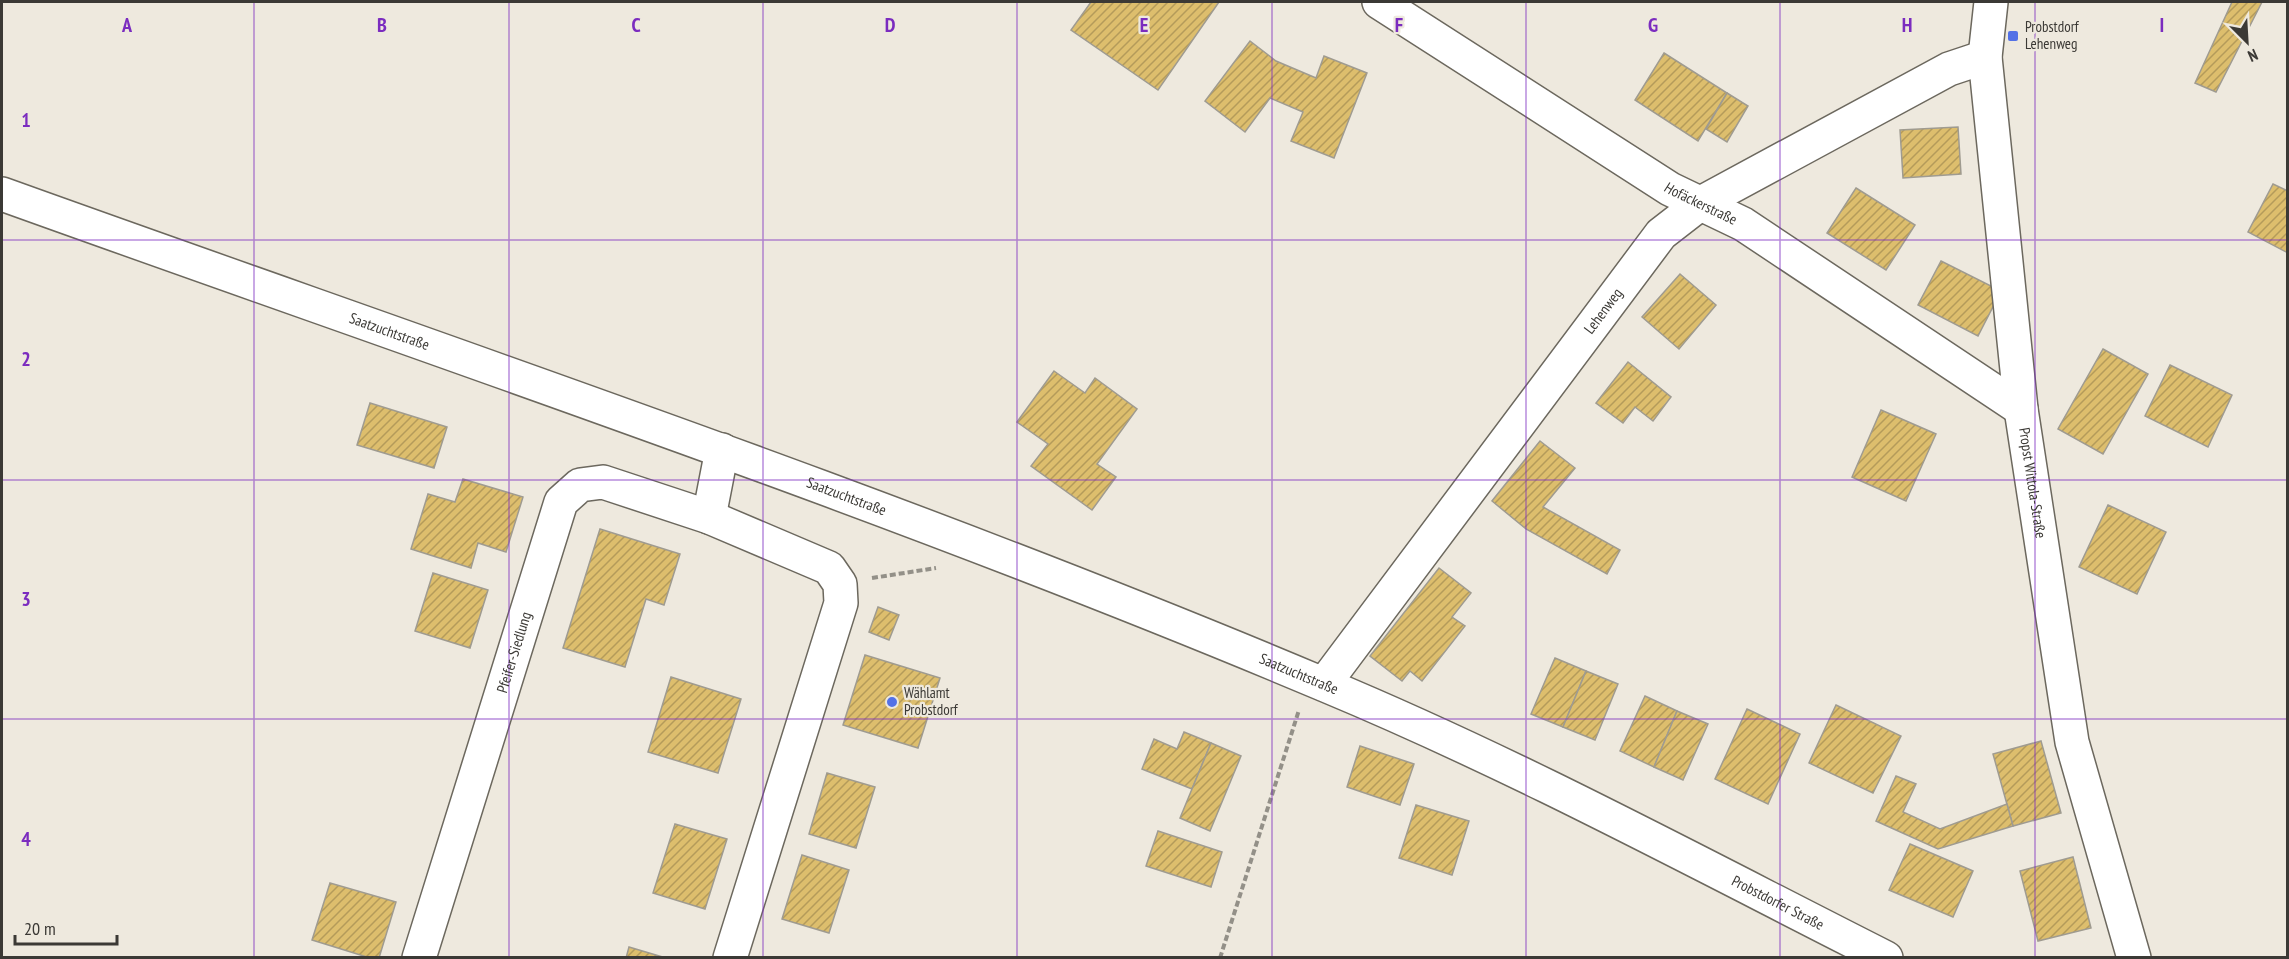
<svg xmlns="http://www.w3.org/2000/svg" width="2289" height="959" viewBox="0 0 2289 959" font-family="'PT Sans Narrow',sans-serif">
<defs>
<pattern id="building-hatch" width="6" height="6" patternUnits="userSpaceOnUse" patternTransform="scale(1.5)"><rect width="6" height="6" fill="#ddbe6d"/><path d="M-1 1l2-2M0 6l6-6M5 7l2-2" fill="none" stroke="#b49b5a"/></pattern>
</defs>
<rect width="100%" height="100%" fill="#eee9de"/>
<g fill="url(#building-hatch)" stroke="#9f9b90" stroke-width="1.5">
<polygon points="1091,2 1219,2 1158,90 1071,30"/>
<polygon points="2232,2 2262,2 2216,92 2195,83"/>
<polygon points="1250,41 1276,61 1316,78 1324,56 1367,73 1334,158 1291,141 1303,112 1270,98 1245,132 1205,101"/>
<polygon points="1664,53 1727,93 1698,141 1635,100"/>
<polygon points="1727,93 1748,106 1727,142 1706,129"/>
<polygon points="1958,127 1961,174 1903,178 1900,130"/>
<polygon points="2273,184 2288,191 2288,253 2248,232"/>
<polygon points="1856,188 1915,225 1886,270 1827,233"/>
<polygon points="1941,261 2001,291 1978,336 1918,305"/>
<polygon points="1680,274 1716,305 1679,349 1642,317"/>
<polygon points="2103,349 2148,374 2103,454 2058,429"/>
<polygon points="1628,362 1671,397 1653,421 1635,407 1623,423 1596,403"/>
<polygon points="2170,365 2232,395 2208,447 2145,416"/>
<polygon points="1054,371 1085,393 1095,378 1137,409 1097,464 1116,477 1092,510 1031,466 1048,444 1017,422"/>
<polygon points="370,403 447,427 434,468 357,445"/>
<polygon points="1881,410 1936,434 1906,501 1852,477"/>
<polygon points="1540,441 1575,468 1543,507 1620,550 1607,574 1526,529 1492,501"/>
<polygon points="463,479 523,497 506,552 478,543 471,568 411,549 428,494 455,502"/>
<polygon points="2108,505 2166,532 2137,594 2079,567"/>
<polygon points="600,529 680,554 664,605 646,599 625,667 563,648"/>
<polygon points="1439,568 1471,593 1452,617 1465,626 1422,681 1410,671 1402,681 1370,656"/>
<polygon points="433,573 488,590 470,648 415,631"/>
<polygon points="878,607 899,615 889,640 869,632"/>
<polygon points="865,655 940,678 918,748 843,725"/>
<polygon points="1555,658 1586,671 1563,727 1531,714"/>
<polygon points="1586,671 1618,684 1595,740 1563,727"/>
<polygon points="671,677 741,699 718,773 648,752"/>
<polygon points="1645,696 1677,711 1654,767 1620,751"/>
<polygon points="1836,705 1901,736 1873,793 1809,763"/>
<polygon points="1747,709 1800,734 1768,804 1715,779"/>
<polygon points="1677,711 1708,724 1683,780 1654,767"/>
<polygon points="1184,732 1211,743 1192,789 1142,769 1154,739 1177,749"/>
<polygon points="2041,741 2061,813 2013,826 1993,754"/>
<polygon points="1211,743 1241,756 1210,831 1180,818"/>
<polygon points="1360,746 1414,764 1400,805 1347,787"/>
<polygon points="827,773 875,787 856,848 809,834"/>
<polygon points="1896,776 1916,784 1903,812 1940,829 2007,804 2013,826 1938,849 1876,821"/>
<polygon points="1416,805 1469,821 1452,875 1399,858"/>
<polygon points="675,824 727,839 705,909 653,893"/>
<polygon points="1158,831 1222,852 1211,887 1146,866"/>
<polygon points="1910,844 1973,871 1953,917 1889,890"/>
<polygon points="802,855 849,870 829,933 782,919"/>
<polygon points="2073,857 2091,928 2038,941 2020,871"/>
<polygon points="330,883 396,902 379,958 370,958 312,940"/>
<polygon points="629,947 666,958 626,958"/>
</g>
<g fill="none" stroke-linecap="round" stroke-linejoin="round">
<g stroke="#6c685e" stroke-width="36">
<g id="minor">
<path id="s1" d="M1379 2 1670 189 1743 224 2021 409"/>
<path id="s2" d="M1991 2 1985 57 2021 409 2072 742 2134 958"/>
<polyline points="709,517 722,450"/>
<path id="s3" d="M1324 684 1661 234 1701 203 1949 69 1985 57"/>
<path id="s4" d="M419 958 561 502 580 485 603 482 709 517 829 568 840 584 841 603 730 958"/>
</g>
</g>
<g stroke="#6c685e" stroke-width="36">
<g id="major">
<path id="s5" d="M2 194C444 353 891 502 1325 685 1517 765 1700 864 1886 958"/>
</g>
</g>
<g stroke="#939088" stroke-width="4" stroke-dasharray="6 3" stroke-linecap="butt">
<polyline points="872,578 936,568"/>
<polyline points="1220,958 1299,710"/>
</g>
<use href="#minor" stroke="#fff" stroke-width="33"/>
<use href="#major" stroke="#fff" stroke-width="33"/>
</g>
<path fill="none" stroke="#7b2cbf" stroke-width="1.5" stroke-opacity="0.55" d="M254 2V958M509 2V958M763 2V958M1017 2V958M1272 2V958M1526 2V958M1780 2V958M2035 2V958M2 240H2288M2 480H2288M2 719H2288"/>
<g fill="#5371e6" stroke="#eee9de" stroke-width="2">
<rect x="2007" y="30" width="12" height="12" rx="3"/>
<circle cx="892" cy="702" r="6"/>
</g>
<g text-anchor="middle" stroke-width="4.5" stroke-linejoin="round" paint-order="stroke">
<g font-size="15" fill="#3b3935" stroke="#eee9de" text-anchor="start">
<text x="2025" y="32">Probstdorf<tspan x="2025" dy="17">Lehenweg</tspan></text>
<text x="904" y="698">Wählamt<tspan x="904" dy="17">Probstdorf</tspan></text>
</g>
<g font-size="15" fill="#3b3935" stroke="#eee9de">
<text dy="5" stroke="none"><textPath href="#s1" startOffset="380">Hofäckerstraße</textPath></text>
<text dy="5" stroke="none"><textPath href="#s3" startOffset="466">Lehenweg</textPath></text>
<text dy="5" stroke="none"><textPath href="#s5" startOffset="411">Saatzuchtstraße</textPath></text>
<text dy="5" stroke="none"><textPath href="#s2" startOffset="484">Propst Wittola-Straße</textPath></text>
<text dy="5" stroke="none"><textPath href="#s5" startOffset="897">Saatzuchtstraße</textPath></text>
<text dy="5" stroke="none"><textPath href="#s4" startOffset="320">Pfeifer-Siedlung</textPath></text>
<text dy="5" stroke="none"><textPath href="#s5" startOffset="1383">Saatzuchtstraße</textPath></text>
<text dy="5" stroke="none"><textPath href="#s5" startOffset="1914">Probstdorfer Straße</textPath></text>
</g>
</g>
<g font-size="20" text-anchor="middle" font-weight="bold" fill="#7b2cbf" stroke="#eee9de" stroke-width="4.5" stroke-linejoin="round" paint-order="stroke">
<text x="127" y="32">A</text>
<text x="382" y="32">B</text>
<text x="636" y="32">C</text>
<text x="890" y="32">D</text>
<text x="1144" y="32">E</text>
<text x="1399" y="32">F</text>
<text x="1653" y="32">G</text>
<text x="1907" y="32">H</text>
<text x="2162" y="32">I</text>
<text x="26" y="127">1</text>
<text x="26" y="366">2</text>
<text x="26" y="606">3</text>
<text x="26" y="846">4</text>
</g>
<rect width="2289" height="959" fill="none" stroke="#3b3935" stroke-width="6"/>
<g transform="translate(2247 42) rotate(156)" stroke="#eee9de" stroke-width="4.5" paint-order="stroke">
<path d="M0-4.5L10 22L0 15L-10 22Z" fill="#3b3935"/>
<text y="-9" font-size="16" font-weight="bold" text-anchor="middle" fill="#3b3935">N</text>
</g>
<path d="M15 935v9h102v-9" fill="none" stroke="#3b3935" stroke-width="3"/>
<text x="24" y="935" font-size="18" fill="#3b3935" stroke="#eee9de" stroke-width="4.5" paint-order="stroke">20 m</text>
</svg>
